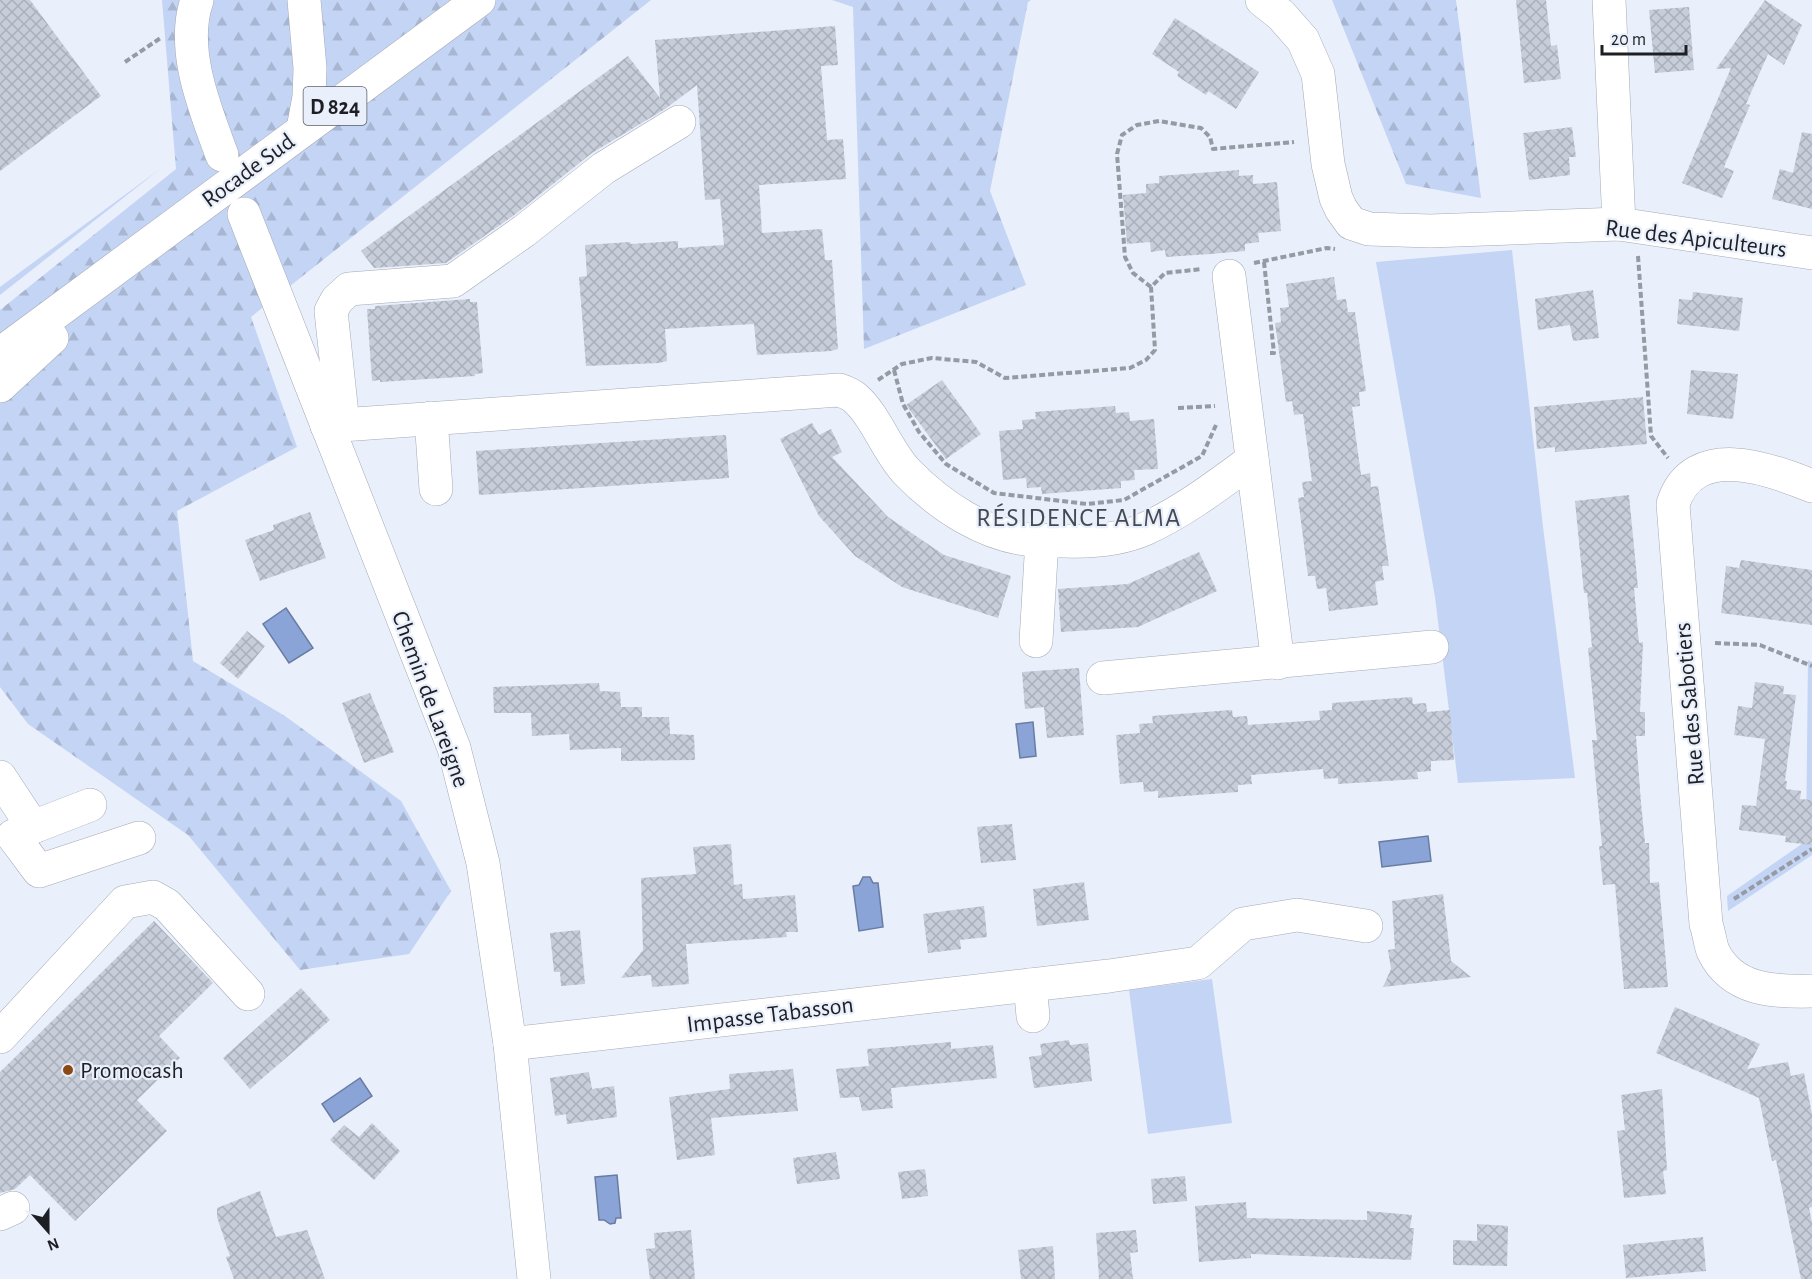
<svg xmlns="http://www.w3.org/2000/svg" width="1812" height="1279" viewBox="0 0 1812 1279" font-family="'Alegreya Sans',sans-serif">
<defs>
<pattern id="forest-firs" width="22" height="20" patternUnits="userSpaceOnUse" patternTransform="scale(1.5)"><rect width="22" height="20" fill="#c4d4f5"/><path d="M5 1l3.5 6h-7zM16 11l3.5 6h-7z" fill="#a8b6d2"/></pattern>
<pattern id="building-cross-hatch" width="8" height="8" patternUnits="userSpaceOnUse" patternTransform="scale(1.5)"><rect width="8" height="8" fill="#c7ceda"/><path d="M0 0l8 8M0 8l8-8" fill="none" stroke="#aab0bb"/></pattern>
</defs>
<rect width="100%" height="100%" fill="#e9effb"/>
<g fill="#c4d4f5">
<polygon points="160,169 0,295 0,287"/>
<polygon points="1512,250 1543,527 1575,778 1458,783 1435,597 1376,262"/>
<polygon points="1808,660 1812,662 1812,855 1728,911 1727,896 1806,841"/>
<polygon points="1212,979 1232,1123 1148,1134 1129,990"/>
</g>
<g fill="url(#forest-firs)">
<polygon points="162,0 651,0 251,317 297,447 177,511 193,661 285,716 401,801 451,891 409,954 300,970 188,835 28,724 0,687 0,310 176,169"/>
<polygon points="832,0 1031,0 1028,2 990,191 1026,285 864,349 853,7"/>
<polygon points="1332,0 1456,0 1481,198 1406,184"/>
</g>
<g fill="#8aa4d8" stroke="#697ca2" stroke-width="1.5">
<polygon points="286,608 313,648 289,663 263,624"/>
<polygon points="1033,722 1036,756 1020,758 1016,724"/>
<polygon points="1428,836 1431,861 1382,867 1379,842"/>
<polygon points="863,877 870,877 873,883 878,883 883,927 859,931 853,886 859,885"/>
<polygon points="360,1078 372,1096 334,1122 322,1104"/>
<polygon points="617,1175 621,1218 616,1218 615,1223 610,1224 604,1220 599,1220 595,1177"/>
</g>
<g fill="url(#building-cross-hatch)">
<polygon points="0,0 30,0 101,96 0,171"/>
<polygon points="1516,0 1546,0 1551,46 1557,45 1561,79 1524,83"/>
<polygon points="1765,0 1802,25 1784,65 1768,54 1746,104 1750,105 1724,167 1734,171 1722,198 1682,183 1731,68 1716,69"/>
<polygon points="1689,7 1694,70 1655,73 1649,10"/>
<polygon points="1175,18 1259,72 1236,109 1208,91 1206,95 1177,76 1179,72 1152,54"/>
<polygon points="835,26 838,65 821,66 827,140 843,139 846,179 759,185 762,233 822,229 825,260 832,260 838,349 831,351 757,355 754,324 665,329 667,361 659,363 586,366 579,277 587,276 585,245 630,242 631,244 678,241 678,248 724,245 720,199 705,200 697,85 665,109 592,153 513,216 446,263 374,268 361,251 628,56 660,98 655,40"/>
<polygon points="1572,127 1576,157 1569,157 1570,175 1529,180 1523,133"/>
<polygon points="1802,132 1812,134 1812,209 1772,199 1780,169 1793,173"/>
<polygon points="1239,170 1239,176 1253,175 1253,184 1277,182 1281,231 1258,233 1259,242 1245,244 1245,251 1210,254 1166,257 1165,250 1151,252 1150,242 1127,244 1123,195 1146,193 1146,184 1159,183 1159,176"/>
<polygon points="1334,277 1337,300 1346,299 1348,312 1355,312 1366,391 1359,392 1360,406 1352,407 1355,431 1361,475 1370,473 1371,487 1378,486 1389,566 1382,566 1384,580 1375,582 1378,605 1329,611 1326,588 1317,589 1315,576 1308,576 1298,498 1304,497 1302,482 1312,481 1309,458 1303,414 1294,415 1292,401 1286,402 1275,323 1281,322 1280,308 1289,307 1286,284"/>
<polygon points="1593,290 1599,338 1573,341 1570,325 1538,330 1535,299"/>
<polygon points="1693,292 1743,298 1739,331 1677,324 1679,299 1692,300"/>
<polygon points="470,299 470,302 477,302 483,373 475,374 475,376 380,382 380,380 372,381 367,309 375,309 375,306"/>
<polygon points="1691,370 1738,374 1733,419 1687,414"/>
<polygon points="942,380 981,434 946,459 906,405"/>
<polygon points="1643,397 1647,444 1555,452 1555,447 1537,449 1534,407"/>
<polygon points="1115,406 1116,413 1129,412 1130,421 1154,419 1158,469 1134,470 1135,480 1121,481 1121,488 1042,494 1041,487 1027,488 1026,478 1003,480 999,431 1023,429 1022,420 1036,419 1035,412"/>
<polygon points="812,423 819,435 831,429 842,452 832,457 888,517 944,555 1011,576 998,618 902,587 855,556 819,516 780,439"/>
<polygon points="726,435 729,478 479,495 476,451"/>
<polygon points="1629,495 1638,588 1634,588 1639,643 1643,642 1640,712 1645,712 1645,736 1636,736 1641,803 1645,843 1649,843 1650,883 1659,882 1668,987 1624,989 1615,884 1603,885 1599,846 1602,846 1592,740 1597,740 1588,648 1592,647 1587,593 1584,593 1575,501"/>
<polygon points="310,512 326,558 260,581 245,540 274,530 273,525"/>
<polygon points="1199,552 1217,591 1138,627 1061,632 1058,589 1128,584"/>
<polygon points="1741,560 1812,570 1812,625 1721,613 1726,566 1739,568"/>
<polygon points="247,631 265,646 238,679 220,663"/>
<polygon points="1079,668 1084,735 1047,738 1044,707 1025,709 1022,672"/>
<polygon points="1755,682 1784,686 1783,694 1796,695 1785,781 1787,781 1786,789 1801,791 1800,799 1812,800 1812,845 1785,842 1786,836 1739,830 1742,805 1756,806 1765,739 1734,735 1738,706 1752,708"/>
<polygon points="599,683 600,691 620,692 621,707 642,707 642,717 669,717 670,734 694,735 695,760 621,761 621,748 570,750 569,734 532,736 531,713 494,713 493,687"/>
<polygon points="370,693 394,752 364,763 342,703"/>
<polygon points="1412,697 1413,704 1426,703 1427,712 1450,710 1454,760 1431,761 1431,771 1417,772 1418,779 1338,784 1338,778 1324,779 1323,769 1251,775 1252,784 1238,785 1238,792 1158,798 1158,791 1144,792 1143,782 1120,784 1116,735 1140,733 1139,724 1153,723 1152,716 1232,710 1233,717 1247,716 1248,725 1320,720 1319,711 1332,710 1332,703"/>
<polygon points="1012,824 1016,860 981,863 977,827"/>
<polygon points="731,844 734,885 742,884 743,899 795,895 798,932 786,932 787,937 686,944 689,984 652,987 651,975 621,978 643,950 641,878 696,874 693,847"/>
<polygon points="1084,882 1089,920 1037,926 1033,889"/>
<polygon points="1443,894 1451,961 1471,977 1383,987 1391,969 1388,950 1395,949 1392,901"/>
<polygon points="984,906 987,937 960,940 961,949 928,953 923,914"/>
<polygon points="154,921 213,983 159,1036 180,1058 137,1100 167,1131 75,1221 30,1175 15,1189 0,1193 0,1072"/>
<polygon points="580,930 585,984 561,986 560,972 554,972 550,933"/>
<polygon points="301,988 330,1020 250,1089 223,1058"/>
<polygon points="1675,1007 1760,1044 1747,1069 1788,1062 1791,1076 1804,1073 1812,1114 1812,1207 1809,1208 1812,1222 1812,1279 1801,1279 1776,1160 1772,1161 1759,1098 1656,1053"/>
<polygon points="1069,1040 1070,1045 1088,1043 1092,1081 1034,1088 1029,1057 1042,1055 1040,1044"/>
<polygon points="951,1042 951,1049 993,1045 997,1078 891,1088 893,1108 862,1111 859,1097 840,1098 836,1069 869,1066 867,1049"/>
<polygon points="793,1069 798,1111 711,1118 715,1155 677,1160 669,1097 730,1089 729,1074"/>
<polygon points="589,1072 592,1089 614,1086 617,1117 567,1124 566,1114 555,1116 550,1078"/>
<polygon points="1662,1089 1667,1170 1663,1171 1666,1194 1624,1198 1617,1131 1625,1130 1621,1095"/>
<polygon points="372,1123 400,1151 374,1180 330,1140 344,1125 359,1137"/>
<polygon points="836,1152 840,1179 797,1184 793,1158"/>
<polygon points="925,1169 928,1196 902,1199 898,1172"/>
<polygon points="1185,1176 1187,1201 1153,1204 1151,1179"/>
<polygon points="260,1191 276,1237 307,1230 325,1279 234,1279 226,1257 230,1256 217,1217 217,1208"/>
<polygon points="1246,1202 1247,1218 1367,1220 1367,1211 1412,1215 1410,1228 1414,1228 1411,1260 1251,1254 1251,1258 1199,1262 1195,1206"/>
<polygon points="1477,1224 1508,1226 1507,1266 1453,1265 1453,1240 1477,1241"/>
<polygon points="691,1230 695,1279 650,1279 646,1249 655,1248 654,1233"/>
<polygon points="1136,1230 1138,1252 1130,1253 1133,1279 1099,1279 1096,1233"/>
<polygon points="1703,1237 1706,1271 1626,1278 1623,1245"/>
<polygon points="1053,1246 1055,1279 1021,1279 1018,1250"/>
</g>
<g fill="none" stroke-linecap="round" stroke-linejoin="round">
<g stroke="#a4aab5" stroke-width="34">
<g id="minor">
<path d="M197 0C180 49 205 109 222 155"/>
<polyline points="1262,0 1281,15 1303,40 1318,74 1328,164 1336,198 1341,209 1351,223 1369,229 1430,231 1619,224 1812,253"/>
<polyline points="1609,0 1619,224"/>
<polyline points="303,129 309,97 310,68 304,0"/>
<polyline points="244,214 454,748 483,863 510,1044 534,1279"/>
<polyline points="1229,276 1278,663"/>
<polyline points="431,418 436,489"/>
<polyline points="343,424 331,311 337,300 349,289 453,281 524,231 604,168 679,122"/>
<path d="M327 426 839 390C845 392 851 394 855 398 876 416 887 451 907 472 940 506 985 536 1033 540 1043 541 1054 541 1065 541 1092 542 1120 540 1145 529 1184 511 1218 485 1252 460"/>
<path d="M1812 486C1768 468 1693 441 1673 504L1706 924C1709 932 1710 943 1713 951 1732 991 1774 992 1812 991"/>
<polyline points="1036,641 1042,540"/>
<polyline points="1103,678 1432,647"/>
<polyline points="0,777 33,827 90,805"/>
<polyline points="33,827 13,836 39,871 139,838"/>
<polyline points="1030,985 1033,1016"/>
<polyline points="0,1037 125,902 153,897 167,905 248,994"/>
<polyline points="510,1044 1109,976 1198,963 1243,924 1297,915 1366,926"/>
<polyline points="0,1214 13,1208"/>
</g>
</g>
<g stroke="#a4aab5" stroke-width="34">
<g id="major">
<polyline points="0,354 479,0"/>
<polyline points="0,386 52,338"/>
</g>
</g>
<g stroke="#959aa3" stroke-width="4" stroke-dasharray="6 3" stroke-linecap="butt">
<polyline points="125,62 162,37"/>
<polyline points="1638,256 1651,436 1668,458"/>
<polyline points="1264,262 1274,353 1270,353"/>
<polyline points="1254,263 1327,248 1335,249"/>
<polyline points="1151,287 1133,273 1125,257 1117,154 1122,135 1137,125 1159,121 1201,128 1210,137 1213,149 1294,142"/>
<polyline points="894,370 903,404 919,432 946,464 994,493 1087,504 1124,500 1202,456 1216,425"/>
<polyline points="878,380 902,364 932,358 976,362 1005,378 1130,368 1146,360 1155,350 1151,287 1165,273 1202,269"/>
<polyline points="1178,408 1215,406"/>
<polyline points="1715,643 1760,645 1812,666"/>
<polyline points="1734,899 1812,849"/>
</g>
<use href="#minor" stroke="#fff" stroke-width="33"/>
<use href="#major" stroke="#fff" stroke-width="33"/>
</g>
<circle fill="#8b4916" stroke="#e9effb" stroke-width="2" cx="68" cy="1070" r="6"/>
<g text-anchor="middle" stroke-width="4.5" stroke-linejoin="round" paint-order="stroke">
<rect fill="#e9effb" stroke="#5a5d64" stroke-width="1.5" x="303.5" y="87" width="63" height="38" rx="4.5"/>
<g font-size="22" font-weight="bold" fill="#1d1f24">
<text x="335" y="114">D 824</text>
</g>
<g font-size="24" fill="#1d1f24" stroke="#e9effb">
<text transform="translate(248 170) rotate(-36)" y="8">Rocade Sud</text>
<text transform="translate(1696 238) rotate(7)" y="8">Rue des Apiculteurs</text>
<text transform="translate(431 699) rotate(70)" y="8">Chemin de Lareigne</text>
<text transform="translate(1689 704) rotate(-95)" y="8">Rue des Sabotiers</text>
<text transform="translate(770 1014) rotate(-7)" y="8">Impasse Tabasson</text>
</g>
<g font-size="24" fill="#1d1f24" stroke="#e9effb" text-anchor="start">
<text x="80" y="1078">Promocash</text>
</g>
<g font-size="26" letter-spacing="1.5" fill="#444953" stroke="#e9effb">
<text x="1079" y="526">RÉSIDENCE ALMA</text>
</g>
</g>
<g transform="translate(48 1231) rotate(159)" stroke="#e9effb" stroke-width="4.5" paint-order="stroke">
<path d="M0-4.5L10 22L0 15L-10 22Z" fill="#1d1f24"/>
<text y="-9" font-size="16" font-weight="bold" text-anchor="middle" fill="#1d1f24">N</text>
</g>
<path d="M1602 45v9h84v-9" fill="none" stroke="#1d1f24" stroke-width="3"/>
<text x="1611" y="45" font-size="18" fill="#1d1f24" stroke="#e9effb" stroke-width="4.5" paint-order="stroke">20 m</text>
</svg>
